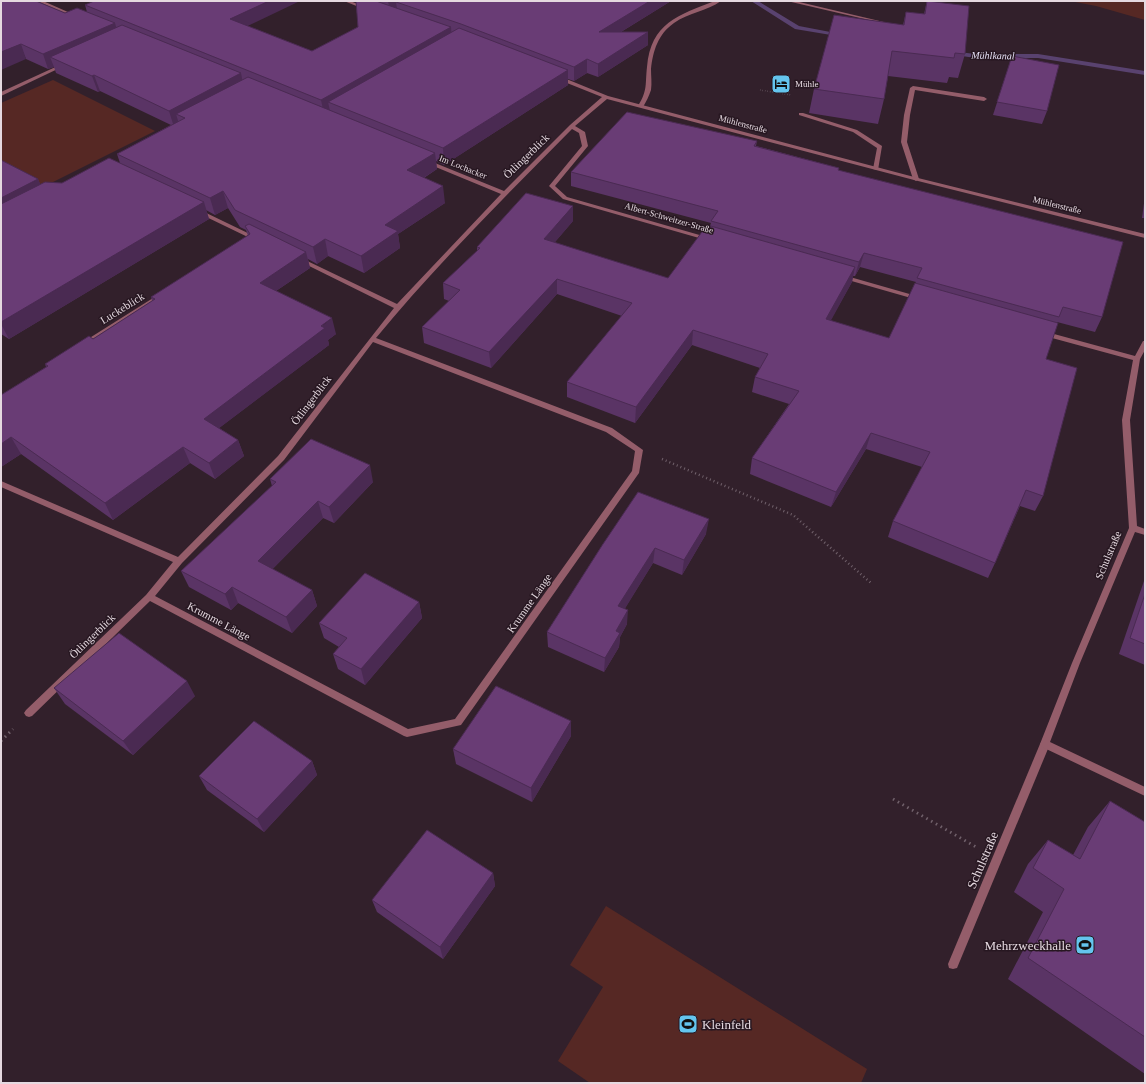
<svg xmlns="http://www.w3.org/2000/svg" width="1146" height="1084" viewBox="0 0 1146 1084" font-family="Georgia,serif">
<rect width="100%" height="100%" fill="#32202b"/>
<g fill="#562824">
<polygon points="1070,1 1145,1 1145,20 1096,6"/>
<polygon points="53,80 155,131 39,189 1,167 1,103"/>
<polygon points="606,906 867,1069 861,1083 590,1083 558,1061 603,987 570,965"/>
</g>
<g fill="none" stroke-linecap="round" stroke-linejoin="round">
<g fill="#59426f" fill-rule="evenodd">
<polygon points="751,1 758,1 799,26 846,35 843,37 795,29"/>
<polygon points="951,51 975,54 1038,54 1145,71 1145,75 1038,58 975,58 949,54 948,53"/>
</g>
<polyline stroke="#71616b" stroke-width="1.5" stroke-dasharray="0.5 2" stroke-linecap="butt" points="760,90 791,95"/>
<polyline stroke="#71616b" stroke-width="2.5" stroke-dasharray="1 3" stroke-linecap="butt" points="662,459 793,515 871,583"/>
<g stroke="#71616b" stroke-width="3" stroke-dasharray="1.5 4" stroke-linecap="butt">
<polyline points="1,741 13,729"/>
<polyline points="893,799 976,847"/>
</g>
<g fill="#945d6a" fill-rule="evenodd">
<path d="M715 1H721C707 11 688 13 674 23 658 34 653 51 651 69 651 76 652 83 651 90 649 96 646 102 643 107H639L638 106C648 90 645 84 647 67 651 23 678 15 715 1Z"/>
<polygon points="787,1 795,1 888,23 886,24"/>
<polygon points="913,86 984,97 987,99 984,101 915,90 910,115 907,142 919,179 916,181 913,179 901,142 904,115 910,88"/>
<polygon points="799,113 803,113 857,130 882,146 878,170 873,169 877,148 853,132 799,115"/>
<polygon points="1045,740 1048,741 1050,744 957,968 953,969 949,968 948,964 1040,744 1042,741"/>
</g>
<g fill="#945d6a" fill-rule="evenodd">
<polygon points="37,1 43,1 77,16 73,17"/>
<polygon points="344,1 350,1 368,8 364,9"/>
<polygon points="62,64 66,65 1,96 1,92"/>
<path d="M559 76 608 96 918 178 1145 234V238L914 180 607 99 575 126 585 132 588 146 555 186 567 197 710 238V240H706L563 199 549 186 582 146 579 133 572 129C506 196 436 265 376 338L612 428 643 450 639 473 461 725 407 737 404 736 150 601 32 716 29 717 26 716 24 713 26 710 146 595 173 562 1 487V481L178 557 278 456 394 308 297 260V258H301L397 304 501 194 426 163V161H430L504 191 570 125 602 97 557 79 556 78ZM373 342 606 432 635 451 632 471 455 719 408 729 155 596 182 563 284 460Z"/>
<polygon points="198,209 258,238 259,239 256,241 254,240 196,212 195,211"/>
<polygon points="843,275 920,297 921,298 918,300 841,278 841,276"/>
<polygon points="161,293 163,294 163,296 85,346 83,346 80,344"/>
<polygon points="1041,331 1043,331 1135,356 1143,341 1145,341 1145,350 1140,359 1130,420 1137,526 1145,529 1145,535 1135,532 1080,663 1050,742 1145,787 1145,796 1042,747 1040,744 1072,663 1129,528 1122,420 1133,360 1041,335"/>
</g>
</g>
<g fill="#5a3465" fill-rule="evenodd">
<polygon points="1,1 65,13 87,12 85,5 247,26 312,51 358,27 356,1 671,1 621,32 648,32 648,45 598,77 587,73 574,81 568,79 568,85 444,165 436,161 437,169 424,178 445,203 398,234 400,248 364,273 328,256 317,264 308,259 310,268 276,291 336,334 328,340 329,345 219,428 238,440 244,456 215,479 190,463 113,520 21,454 1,467 1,395 46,367 45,364 93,339 152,301 151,297 248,236 246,230 240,227 228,208 215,215 206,210 209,219 9,339 1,334 1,160 38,179 40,184 62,183 120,163 117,154 171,125 100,91 98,92 56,73 54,67 48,69 26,59"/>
<polygon points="927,1 965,54 958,78 949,77 947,83 888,76 884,99 878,124 809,113 814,89 903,25 906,12 924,14"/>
<polygon points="1012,56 1047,111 1042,124 993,115"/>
<path d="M757 141 756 146 839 168V170L1102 317 1095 332 1057 322 1046 359 1043 496 1035 511 1020 506 995 563 988 578 888 537 893 521 922 467 866 449 831 507 750 474 752 458 789 404 752 392 755 377 760 368 692 345 635 423 567 397V382L622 316 557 294 491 368 424 343 422 327 449 301 444 299 443 283 477 251V247L573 221 554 243 668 278 710 226 711 223 571 186V172ZM860 267 916 282 889 338 830 321 852 282 853 276H855Z"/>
<polygon points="1145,196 1145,218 1142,218"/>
<polygon points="270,479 373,482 334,523 323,518 272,569 312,590 317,606 292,633 238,603 231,610 189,587 181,571 272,486"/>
<polygon points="706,534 682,575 653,563 625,608 627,624 620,637 619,647 604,672 548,647 547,632 603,544"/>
<polygon points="1145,578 1145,665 1119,654"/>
<polygon points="419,602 422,618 365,685 338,669 333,654 339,647 324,638 319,623"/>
<polygon points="54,688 195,696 133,755 65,704"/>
<polygon points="571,736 532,802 456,764 453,749"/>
<polygon points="312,761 317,775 264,832 207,790 199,776"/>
<polygon points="1110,801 1145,822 1145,1074 1008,979 1043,912 1014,892 1028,864 1048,840 1073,855 1088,827"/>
<polygon points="493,873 495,886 443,959 377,912 372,900"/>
</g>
<g fill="#4a2a52">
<polygon points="269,1 300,1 233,33 230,19"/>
<polygon points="388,1 410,1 396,2 397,9 390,12"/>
<polygon points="650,1 671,1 598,46 599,32"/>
<polygon points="115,23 119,37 50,57 54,67 48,69 43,54"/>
<polygon points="451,27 452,40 328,102 330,111 324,114 321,100"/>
<polygon points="648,32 648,45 598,77 598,64"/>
<polygon points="21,44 26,59 1,70 1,52"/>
<polygon points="587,59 587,73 574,81 574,67"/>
<polygon points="568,70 568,85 444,165 443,148"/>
<polygon points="241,73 244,89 185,118 176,114 179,124 174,127 169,111"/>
<polygon points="94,75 100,91 98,92 92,76"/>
<polygon points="435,153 437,169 409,187 407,170"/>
<polygon points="38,179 45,195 1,218 1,198"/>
<polygon points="443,186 445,203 398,234 400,248 364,273 361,256 385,225"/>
<polygon points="223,191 228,208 215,215 210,198"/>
<polygon points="204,202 209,219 9,339 1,324 1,322"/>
<polygon points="573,206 573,221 544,255 544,239"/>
<polygon points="325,239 328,256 317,264 313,247"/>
<polygon points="306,252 310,268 264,299 260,283"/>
<polygon points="864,253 860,267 855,276 859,262"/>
<polygon points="855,267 852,282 823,335 826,319"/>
<polygon points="557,279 557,294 491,368 489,352"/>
<polygon points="332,318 336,334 328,340 329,345 210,435 204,419"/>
<polygon points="693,330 692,345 635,423 636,407"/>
<polygon points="871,433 866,449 831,507 836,492"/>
<polygon points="11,437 21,454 1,467 1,444"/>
<polygon points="238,440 244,456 215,479 209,463"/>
<polygon points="183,447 190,463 113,520 105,503"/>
<polygon points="370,465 373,482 334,523 329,507"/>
<polygon points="318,501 323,518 264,578 258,561"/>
<polygon points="709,519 706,534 682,575 684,560"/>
<polygon points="655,548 653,563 618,620 618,606"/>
<polygon points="232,587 238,603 231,610 225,594"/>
<polygon points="312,590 317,606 292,633 286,617"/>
<polygon points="419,602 422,618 365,685 361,669"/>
<polygon points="628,610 627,624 620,637 619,647 604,672 605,658 616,631"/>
<polygon points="187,681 195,696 133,755 123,741"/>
<polygon points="571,721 571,736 532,802 531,788"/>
<polygon points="312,761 317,775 264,832 257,819"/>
<polygon points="493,873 495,886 443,959 440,947"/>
</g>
<g fill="#693c75" stroke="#4a2a52">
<polygon points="1,1 36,1 65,13 77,8 115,23 43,54 21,44 1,52"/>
<polygon points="94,1 269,1 230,19 312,51 358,27 356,1 376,1 451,27 321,100 85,5"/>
<polygon points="398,1 650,1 599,32 648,32 598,64 587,59 574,67 461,24 396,2"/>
<polygon points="927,1 969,6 965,54 955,53 954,58 892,51 884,99 814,89 834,15 904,25 906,12 925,14"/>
<polygon points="122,25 241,73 169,111 94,75 92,76 50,57"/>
<polygon points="459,28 568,70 443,148 328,102"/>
<polygon points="1012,56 1059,65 1047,111 997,102"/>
<polygon points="248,77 435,153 407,170 443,186 385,225 398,231 361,256 325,239 313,247 235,210 223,191 210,198 117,154 185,118 176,114"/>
<polygon points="627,112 757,141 754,146 839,168 838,170 1123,242 1102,317 1063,307 1059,317 917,278 922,268 864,253 859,262 711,221 718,211 571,172"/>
<polygon points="109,158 204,202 1,322 1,204 45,182 62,183"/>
<polygon points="1,160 38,179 1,198"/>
<polygon points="526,193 573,206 544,239 668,278 707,225 855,267 826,319 889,338 915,283 1058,323 1046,359 1077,368 1043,496 1026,490 995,563 893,521 930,452 871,433 836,492 752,458 799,391 755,377 768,354 693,330 636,407 567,382 632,303 557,279 489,352 422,327 460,290 443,283 480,248 477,247"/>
<polygon points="249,224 306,252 260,283 332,318 321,326 325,328 204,419 238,440 209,463 183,447 105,503 11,437 1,444 1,395 48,366 45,364 89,336 93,339 155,299 151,297 250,234 245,226"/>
<polygon points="311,439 370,465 329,507 318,501 258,561 312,590 286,617 232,587 225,594 181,571 276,482 270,479"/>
<polygon points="638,492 709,519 684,560 655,548 618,606 628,610 616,631 620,633 605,658 547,632 603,544"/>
<polygon points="365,573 419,602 361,669 333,654 347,638 319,623"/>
<polygon points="1145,594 1145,644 1130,638"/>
<polygon points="119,633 187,681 123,741 54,688"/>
<polygon points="496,686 571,721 531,788 453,749"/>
<polygon points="254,721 312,761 257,819 199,776"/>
<polygon points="1110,801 1145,822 1145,1037 1028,958 1064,889 1033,868 1048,840 1080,859"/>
<polygon points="427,830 493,873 440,947 372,900"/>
</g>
<defs>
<g id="hotel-square" transform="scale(1)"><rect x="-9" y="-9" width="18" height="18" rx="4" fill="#64c5ee" stroke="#271721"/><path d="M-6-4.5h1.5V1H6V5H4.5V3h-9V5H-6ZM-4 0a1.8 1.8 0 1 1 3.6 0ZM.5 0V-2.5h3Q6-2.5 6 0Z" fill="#111"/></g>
<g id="stadium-square" transform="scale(1)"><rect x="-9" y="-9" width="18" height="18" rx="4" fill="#64c5ee" stroke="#271721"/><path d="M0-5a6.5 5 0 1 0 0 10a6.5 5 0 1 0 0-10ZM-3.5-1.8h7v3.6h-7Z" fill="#111"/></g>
</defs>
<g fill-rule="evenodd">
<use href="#hotel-square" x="781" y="84"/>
<use href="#stadium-square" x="1085" y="945"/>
<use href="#stadium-square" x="688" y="1024"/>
</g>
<g text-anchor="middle" stroke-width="3" stroke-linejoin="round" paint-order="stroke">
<g font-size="9" fill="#e5d9e0" stroke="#271721" text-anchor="start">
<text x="795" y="87">Mühle</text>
</g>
<g font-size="9" fill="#e5d9e0" stroke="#271721">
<text transform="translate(743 124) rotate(15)" y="3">Mühlenstraße</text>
<text transform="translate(463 167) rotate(22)" y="3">Im Lochacker</text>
<text transform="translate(1057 205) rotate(14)" y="3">Mühlenstraße</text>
<text transform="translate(669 218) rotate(16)" y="3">Albert-Schweitzer-Straße</text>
</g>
<g font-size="10" font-style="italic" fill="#e4dff3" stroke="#271721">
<text transform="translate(993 55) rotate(1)" y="4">Mühlkanal</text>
</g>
<g font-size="11" fill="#e5d9e0" stroke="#271721">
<text transform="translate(526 156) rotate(-44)" y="4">Ötlingerblick</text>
<text transform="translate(122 308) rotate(-32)" y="4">Luckeblick</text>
<text transform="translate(311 400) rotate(-53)" y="4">Ötlingerblick</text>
<text transform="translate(1108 555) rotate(-67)" y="4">Schulstraße</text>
<text transform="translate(529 603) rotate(-55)" y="4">Krumme Länge</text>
<text transform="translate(219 621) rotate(28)" y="4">Krumme Länge</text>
<text transform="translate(92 636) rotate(-44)" y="4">Ötlingerblick</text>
</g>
<g font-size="13" fill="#e5d9e0" stroke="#271721">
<text transform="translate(982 860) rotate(-67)" y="5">Schulstraße</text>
</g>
<g font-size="13" fill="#e5d9e0" stroke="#271721" text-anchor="end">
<text x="1071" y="950">Mehrzweckhalle</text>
<text x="702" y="1029" text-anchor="start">Kleinfeld</text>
</g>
</g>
<rect width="1146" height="1084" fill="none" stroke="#e5d9e0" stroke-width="4"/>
</svg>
